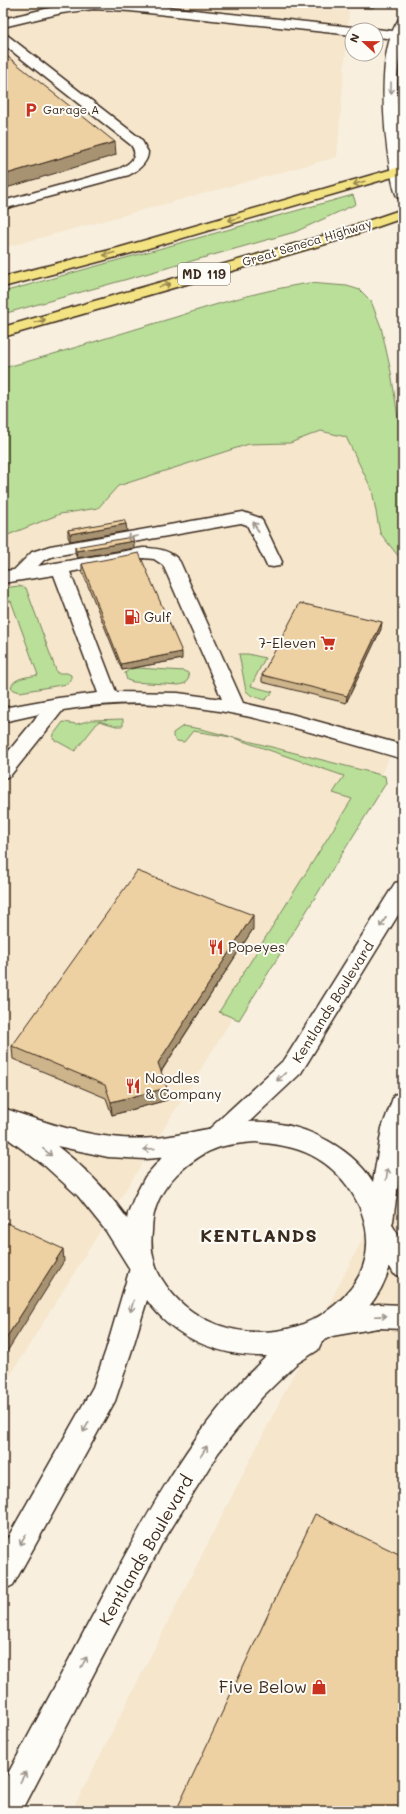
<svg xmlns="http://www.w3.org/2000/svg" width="406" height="1814" viewBox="0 0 406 1814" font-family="Mali,sans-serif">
<rect width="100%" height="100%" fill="#f8efde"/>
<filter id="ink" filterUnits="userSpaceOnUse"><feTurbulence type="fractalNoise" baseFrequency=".025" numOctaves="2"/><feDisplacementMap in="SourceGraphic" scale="8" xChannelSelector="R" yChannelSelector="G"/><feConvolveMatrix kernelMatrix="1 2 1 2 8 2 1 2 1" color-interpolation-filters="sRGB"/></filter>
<g filter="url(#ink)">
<g fill="#f5e6cc">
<polygon points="3,3 233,3 349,11 337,157 3,248"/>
<polygon points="307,299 403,492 403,728 373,792 3,1387 3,373"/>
<polygon points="403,1159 403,1811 72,1811"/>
</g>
<g fill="#b9df99" stroke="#7a845c">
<polygon points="253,3 377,3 373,8"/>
<polygon points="353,195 356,204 295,232 3,314 3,292"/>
<path d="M309 283 347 286 360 290 371 301 381 327 391 372 403 450V562L380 533 372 490 346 437 321 431 290 443 249 444 118 486 98 508 60 514 3 537V368C61 353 118 334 176 317 219 303 264 290 309 283Z"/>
<path d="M19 586 26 588 57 673H67L71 675V680L67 684 20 692 14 690 11 687C14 677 29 677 38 675L11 601 3 602V588Z"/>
<polygon points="239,654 248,654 265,658 251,686 273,692 265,700 252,696 246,691"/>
<polygon points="138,668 184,671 188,673 189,677 186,683 179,685 133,682 127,680 125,673 130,669"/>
<polygon points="123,719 123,726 116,726 99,721 75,751 53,739 54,734 63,722 77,724 91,720"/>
<polygon points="183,726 201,729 385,776 386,783 239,1020 219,1012 352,799 333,793 344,776 231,737 193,731 184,742 177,741 173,737 173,733"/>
</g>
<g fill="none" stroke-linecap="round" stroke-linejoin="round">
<g stroke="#3b2a1e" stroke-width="3">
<g id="lane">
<path d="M3 34 7 35 141 139 148 152C148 163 138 170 129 175L3 209V201L119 169C129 164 140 157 131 145L3 44Z"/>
<path d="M243 512 260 518 263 522 282 562 279 566 273 567 267 566 247 525 241 523 54 556 44 560 38 566 143 548C156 548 172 550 180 562L243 703 291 714 403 745V759C322 736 241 708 157 704 126 702 94 705 63 710L10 776 3 778V758L39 714 3 722V708L58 698 98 693 54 575 3 583V571L14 570 32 552 50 546ZM143 558 154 559 163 565 222 699 178 693 116 692 70 572Z"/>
</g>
</g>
<g stroke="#3b2a1e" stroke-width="3">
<g id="street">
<polygon points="80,3 130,3 352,27 358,30 352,30 352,35 130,11 94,9 62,13 3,27 3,19 62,5"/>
<polygon points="376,29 401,32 403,35 397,39 376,37 376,30 373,30"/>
<path d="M3 1108C52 1125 102 1142 154 1138 172 1137 190 1132 208 1129L217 1132 220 1139 217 1146 208 1149 169 1157 145 1159 108 1157 57 1146C97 1177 132 1217 153 1263L149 1271 140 1274 131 1271 106 1231 78 1196 45 1166 7 1138 4 1131 5 1129 3 1128Z"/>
<polygon points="379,1215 388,1218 403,1243 403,1277 394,1274 366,1226 370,1218"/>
<polygon points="378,1304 403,1305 403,1329 378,1328 332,1336 323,1333 319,1324 323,1315 332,1312"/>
</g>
</g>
<g stroke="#3b2a1e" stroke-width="3">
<g id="secondary">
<path d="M403 18C403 40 398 61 397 83 397 108 401 134 403 159 404 172 403 186 403 199L398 198C393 190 392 178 390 168 384 130 376 52 399 19Z"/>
<path d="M403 881V907L301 1073 249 1122C294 1119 349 1143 373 1182L382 1128 394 1095 403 1092V1150L393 1221C389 1230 393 1249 391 1260 384 1297 356 1327 322 1341L318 1350 296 1364 262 1397 218 1453 161 1545 22 1811H3V1783C36 1721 69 1660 102 1598 148 1512 195 1423 267 1356 221 1357 174 1339 147 1300L132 1350 115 1401 13 1585 3 1590V1546L93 1387 106 1350 130 1268 126 1249V1228L128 1213 134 1198 145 1177 166 1153 193 1136 207 1131 285 1059 395 883ZM255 1142C274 1144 294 1146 311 1155 353 1176 382 1231 359 1276 343 1306 309 1327 276 1331 236 1336 196 1323 170 1291 163 1281 156 1272 154 1260 151 1250 151 1241 152 1231 152 1209 161 1190 177 1174 189 1163 204 1152 220 1147 231 1144 243 1143 255 1142Z"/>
</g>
</g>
<g stroke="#3b2a1e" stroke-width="3">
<g id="primary">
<polygon points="403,166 403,174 128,254 3,287 3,277 118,248"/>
<polygon points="403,209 403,218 336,241 3,337 3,327 326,235"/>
</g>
</g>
<use href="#lane" fill="#fdfcf7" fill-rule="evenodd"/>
<use href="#street" fill="#fdfcf7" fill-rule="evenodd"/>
<use href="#secondary" fill="#fdfcf7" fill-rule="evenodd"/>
<use href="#primary" fill="#f4e382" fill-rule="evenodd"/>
</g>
<g fill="#cdb48b" stroke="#3b2a1e">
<polygon points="68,530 127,531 70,541 68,537"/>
<polygon points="75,547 134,548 77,558 75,554"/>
<polygon points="82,564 182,659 122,670 82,571"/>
<polygon points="381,629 346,703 262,682 262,675"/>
<polygon points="253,929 161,1072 167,1100 112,1115 106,1098 13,1059 12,1046"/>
</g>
<g fill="#a79271" stroke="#3b2a1e">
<polygon points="115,142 116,155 3,189 3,175"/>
<polygon points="126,524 127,531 70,541 70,534"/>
<polygon points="134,541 134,548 77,558 76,551"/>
<polygon points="382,622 381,629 346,703 347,696"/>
<polygon points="182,652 182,659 122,670 121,664"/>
<polygon points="253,915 253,929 158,1076 158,1063"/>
<polygon points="167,1088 167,1100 112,1115 111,1102"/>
<polygon points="63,1249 64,1261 3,1358 3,1343"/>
</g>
<g fill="#eed1a2" stroke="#3b2a1e">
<polygon points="3,53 115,142 3,175"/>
<polygon points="124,520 126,524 70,534 68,530"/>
<polygon points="132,537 134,541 76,551 75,547"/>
<polygon points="139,553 182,652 121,664 82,564"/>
<polygon points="300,603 382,622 347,696 262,675"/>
<polygon points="137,871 253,915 158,1063 167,1088 111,1102 105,1085 12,1046"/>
<polygon points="3,1221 63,1249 3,1343"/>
<polygon points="315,1514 403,1556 403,1811 176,1811"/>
</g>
<defs><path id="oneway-shaft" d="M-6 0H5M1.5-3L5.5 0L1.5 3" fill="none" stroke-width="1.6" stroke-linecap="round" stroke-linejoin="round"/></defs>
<g stroke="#9c938a">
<use href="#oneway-shaft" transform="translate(391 88) rotate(90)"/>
<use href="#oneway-shaft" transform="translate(256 527) rotate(-118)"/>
<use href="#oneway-shaft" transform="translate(132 537) rotate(170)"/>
<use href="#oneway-shaft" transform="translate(383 922) rotate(122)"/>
<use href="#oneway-shaft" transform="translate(281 1077) rotate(137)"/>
<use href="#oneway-shaft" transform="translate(149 1149) rotate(175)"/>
<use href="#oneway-shaft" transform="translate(47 1152) rotate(39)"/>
<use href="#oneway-shaft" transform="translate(387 1174) rotate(-81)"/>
<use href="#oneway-shaft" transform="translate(132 1306) rotate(106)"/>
<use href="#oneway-shaft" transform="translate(381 1316) rotate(-2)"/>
<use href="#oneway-shaft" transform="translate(86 1427) rotate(118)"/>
<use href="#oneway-shaft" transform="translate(204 1451) rotate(-58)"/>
<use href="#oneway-shaft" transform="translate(23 1540) rotate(120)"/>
<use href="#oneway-shaft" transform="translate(84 1662) rotate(-62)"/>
<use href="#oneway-shaft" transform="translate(23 1777) rotate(-62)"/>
</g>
<g stroke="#988650">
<use href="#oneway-shaft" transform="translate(359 183) rotate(164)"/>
<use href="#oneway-shaft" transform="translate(234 219) rotate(164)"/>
<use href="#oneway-shaft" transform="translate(109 254) rotate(166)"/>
<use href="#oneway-shaft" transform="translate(165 285) rotate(-16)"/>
<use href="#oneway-shaft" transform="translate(40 321) rotate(-16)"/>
</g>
</g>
<defs>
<g id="parking-bare" transform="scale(1.2)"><path d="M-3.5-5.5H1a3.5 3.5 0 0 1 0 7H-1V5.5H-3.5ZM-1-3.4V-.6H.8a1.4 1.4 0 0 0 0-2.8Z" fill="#c8321e" stroke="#fdfcf7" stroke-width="2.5" paint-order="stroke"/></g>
<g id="fuel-bare" transform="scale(1.2)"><path d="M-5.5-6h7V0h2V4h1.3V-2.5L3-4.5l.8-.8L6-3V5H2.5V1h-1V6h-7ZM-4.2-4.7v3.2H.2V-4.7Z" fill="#c8321e" stroke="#fdfcf7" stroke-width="2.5" paint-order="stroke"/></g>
<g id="supermarket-bare" transform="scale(1.2)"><path d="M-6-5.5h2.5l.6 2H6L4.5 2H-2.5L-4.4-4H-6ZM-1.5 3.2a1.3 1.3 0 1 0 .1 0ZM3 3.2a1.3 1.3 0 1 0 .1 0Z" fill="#c8321e" stroke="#fdfcf7" stroke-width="2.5" paint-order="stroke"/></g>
<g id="restaurant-bare" transform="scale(1.2)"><path d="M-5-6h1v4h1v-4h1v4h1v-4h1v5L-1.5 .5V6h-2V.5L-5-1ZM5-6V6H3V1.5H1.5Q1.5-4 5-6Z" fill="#c8321e" stroke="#fdfcf7" stroke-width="2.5" paint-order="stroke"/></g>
<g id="shop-bare" transform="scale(1.2)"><path d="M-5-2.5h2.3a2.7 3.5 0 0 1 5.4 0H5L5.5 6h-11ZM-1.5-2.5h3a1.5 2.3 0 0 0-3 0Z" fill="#c8321e" stroke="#fdfcf7" stroke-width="2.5" paint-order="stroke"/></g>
</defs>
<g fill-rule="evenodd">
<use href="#parking-bare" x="31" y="110"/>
<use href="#fuel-bare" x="132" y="617"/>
<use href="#supermarket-bare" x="328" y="643"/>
<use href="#restaurant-bare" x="216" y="947"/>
<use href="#restaurant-bare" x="133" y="1086"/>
<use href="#shop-bare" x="319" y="1687"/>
</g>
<g text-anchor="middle" stroke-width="4" stroke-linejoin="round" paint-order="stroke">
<g font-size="12" fill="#3b2a1e" stroke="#fdfcf7" text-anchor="start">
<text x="43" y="114">Garage A</text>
</g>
<g font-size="12" fill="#3b2a1e" stroke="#fdfcf7">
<text transform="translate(307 243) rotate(-17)" y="4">Great Seneca Highway</text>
</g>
<rect fill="#fdfcf7" stroke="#75695f" stroke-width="1" x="178" y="263" width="52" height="22" rx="3"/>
<g font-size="13" font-weight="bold" fill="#3b2a1e">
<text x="204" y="279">MD 119</text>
</g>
<g font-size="14" fill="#3b2a1e" stroke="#fdfcf7" text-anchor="start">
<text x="144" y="622">Gulf</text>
<text x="316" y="648" text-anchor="end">7-Eleven</text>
<text x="228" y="952">Popeyes</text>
<text x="145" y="1083">Noodles<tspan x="145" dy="16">&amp; Company</tspan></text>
</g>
<g font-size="14" fill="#3b2a1e" stroke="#fdfcf7">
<text transform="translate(333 1002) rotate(-58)" y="5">Kentlands Boulevard</text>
</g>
<g font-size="17" fill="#3b2a1e" stroke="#fdfcf7">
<text transform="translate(146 1550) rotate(-60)" y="6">Kentlands Boulevard</text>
</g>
<g font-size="17" fill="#3b2a1e" stroke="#fdfcf7" text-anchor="end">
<text x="307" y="1693">Five Below</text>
</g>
<g font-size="18" font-weight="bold" letter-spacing="1" fill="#3b2a1e" stroke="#fdfcf7">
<text x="259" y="1242">KENTLANDS</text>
</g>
</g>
<rect width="406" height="1814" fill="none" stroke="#fdfcf7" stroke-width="16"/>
<rect x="8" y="8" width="390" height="1798" fill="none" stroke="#3b2a1e" stroke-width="1.5" filter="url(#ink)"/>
<g transform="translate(364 42) rotate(292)"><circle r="19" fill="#fdfcf7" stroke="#afa8a0"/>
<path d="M0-3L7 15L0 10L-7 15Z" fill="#c8321e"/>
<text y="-6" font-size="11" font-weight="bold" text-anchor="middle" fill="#3b2a1e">N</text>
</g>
</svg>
